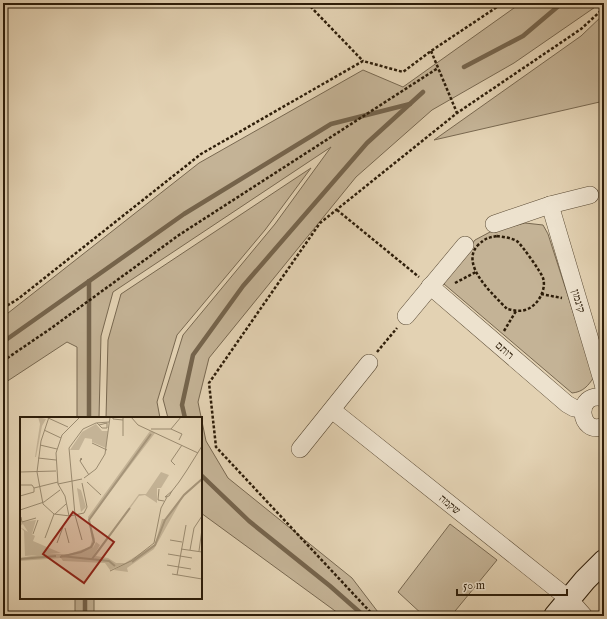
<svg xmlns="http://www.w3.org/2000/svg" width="607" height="619" viewBox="0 0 607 619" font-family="'IM FELL English','Frank Ruhl Libre',serif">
<rect width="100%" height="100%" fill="#e3d2b3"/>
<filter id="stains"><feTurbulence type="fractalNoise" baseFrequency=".005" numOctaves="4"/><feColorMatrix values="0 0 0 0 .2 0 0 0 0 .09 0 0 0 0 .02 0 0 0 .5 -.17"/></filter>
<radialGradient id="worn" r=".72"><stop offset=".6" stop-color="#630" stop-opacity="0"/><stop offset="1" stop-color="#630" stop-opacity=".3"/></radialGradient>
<g fill="#c4b396" stroke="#786850">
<polygon points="521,3 601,3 514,63 432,110 356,177 209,358 198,402 206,441 228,478 352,578 381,616 342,616 201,513 201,418 168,418 163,399 183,335 275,224 331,147 113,292 101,336 99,418 77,418 77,347 67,342 3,384 3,317 199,163 363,70 403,87"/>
<polygon points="604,14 604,101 434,140 581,36"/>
<polygon points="311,168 265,230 177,335 157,402 160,418 106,418 108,340 121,294"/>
<path d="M525 223 543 225 548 234 594 377C588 386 583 392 572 393L444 284 446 277 475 240 490 232Z"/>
<polygon points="450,524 497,560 451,616 424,616 398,592"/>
<rect x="75" y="598" width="19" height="18"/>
</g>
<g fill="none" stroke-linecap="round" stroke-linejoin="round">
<g stroke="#75644c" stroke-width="4.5">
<polyline points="464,67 523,36 562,3"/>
<polyline points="3,342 184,214 331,124 410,104"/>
<polyline points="89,418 89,281"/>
<polyline points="185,418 182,405 193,355 243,286 367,143 423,92"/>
<polyline points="201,475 249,521 330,586 364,616"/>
<polyline points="85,616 85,598"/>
</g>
<g stroke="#5a4a34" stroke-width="18">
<g id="street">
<polyline points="550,205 602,380 604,388 603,397"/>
<polyline points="494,224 550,205 590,195"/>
<polyline points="430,286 567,404 574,408 583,409"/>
<polyline points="406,316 465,245"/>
<path d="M604 398C574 390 578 437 604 426"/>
<polyline points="332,410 569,599 584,616"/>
<polyline points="300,449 369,363"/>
</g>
</g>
<g stroke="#2d1d09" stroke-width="24">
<polyline id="secondary" points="555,616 585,580 604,561"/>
</g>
<g stroke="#2d1d09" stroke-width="2.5" stroke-dasharray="3 2" stroke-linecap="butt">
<polyline points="307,3 363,61"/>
<polyline points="431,51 457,113"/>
<polyline points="337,210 419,277"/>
<path d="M497 236C504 237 513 238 518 242 523 247 541 272 543 278 547 290 537 307 525 310 519 312 513 310 507 309 494 295 459 265 478 245 486 238 487 238 497 236Z"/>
<polyline points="455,283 476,272"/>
<polyline points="541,294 562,298"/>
<polyline points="3,308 18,299 201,154 363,61 403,72 431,51 503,3"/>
<polyline points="504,331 516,311"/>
<polyline points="377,352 397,328"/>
<polyline points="3,361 50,329 179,235 438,68"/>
<polyline points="374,616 216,447 209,383 320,223 457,113 581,29 604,8"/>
</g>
<use href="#street" stroke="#ede2ce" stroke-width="17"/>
<use href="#secondary" stroke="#ede2ce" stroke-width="22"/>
</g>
<g text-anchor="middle" stroke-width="4" stroke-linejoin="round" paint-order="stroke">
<g font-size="11" fill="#2d1d09" stroke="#ede2ce">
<text transform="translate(579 301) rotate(73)" y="4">קינמון</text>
<text transform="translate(505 350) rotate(41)" y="4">רותם</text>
<text transform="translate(450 504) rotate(39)" y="4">שקמה</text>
</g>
</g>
<g transform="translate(20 417)">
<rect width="182" height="182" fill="#e3d2b3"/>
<path d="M18 0 26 2 22 9 16 40H15L20 7ZM76 7 82 14H88L86 31 72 25V22L65 21 59 33H50L62 15ZM130 14 135 16 69 103 75 122 73 131 76 125 80 128 74 138 119 77H126L141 55 149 58 141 71H137V86L125 78 119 79 76 139 88 141 96 146H106L90 153 85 146 43 144 41 141 0 144V141L23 137H49L70 130 72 123 68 100ZM182 61 163 80 134 132 107 151 108 155 94 153 135 127 142 102H145L166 75ZM57 71 61 73 66 90 61 95ZM0 102 2 105 16 103 12 117 10 116 15 119 13 124 41 136 5 139 4 114 0 110 8 115 3 107 0 109Z" fill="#c4b396"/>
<path fill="none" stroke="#a59479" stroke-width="2" d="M41 139 89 144 95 149M40 140 61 135 71 130 74 125 69 103 131 17M0 142 36 139M72 142 110 91M112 145 135 128 145 103 164 78 182 62"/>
<path fill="none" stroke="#9a8a6f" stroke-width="1" d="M26 0 48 10M29 0 21 24 17 55 23 87 34 97 50 99 64 96 67 90 62 66M93 0V2L103 3M111 0 118 8 178 36M77 6 82 11H87V6L79 8M131 12H151L161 0M151 12 162 17 159 23M24 13 41 21M103 19V0M72 26 87 33M20 28 37 32M18 41 36 43M60 44 61 41 62 42 60 44 69 58M155 48 151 44 162 28M0 55 36 54M64 61 76 52 85 37 90 0M67 65 81 78M38 67 62 62M0 68H12L14 71M139 72 138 83 144 84M152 74 145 80 149 79 152 74 159 65 167 53 182 29M0 79 14 75V71L38 65M0 93 24 85 40 73M35 97 46 87M49 99 45 79 38 67 36 36 42 18 60 0M1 100 2 105 16 101M45 111 49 126M13 117 18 103M25 121 34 97M62 123 55 98 49 31 63 12 76 6 89 5M150 123 162 125M37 126 43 110M161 132 182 135M170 133 174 111 182 99M179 134 182 112M148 137 172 141M147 148 171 152M90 154 111 144 134 126 141 91 147 80M152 157 182 162M157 158 166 108"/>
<path fill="#8f2418" fill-opacity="0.15" stroke="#8f2418" stroke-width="2" d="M53 95 94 125 64 166 23 137Z"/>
<rect width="182" height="182" fill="none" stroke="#2d1d09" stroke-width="2"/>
</g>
<rect width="607" height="619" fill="none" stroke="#e3d2b3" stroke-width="16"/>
<rect x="4" y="4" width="599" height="611" fill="none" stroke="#2d1d09" stroke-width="2"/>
<rect x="8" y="8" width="591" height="603" fill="none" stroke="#2d1d09"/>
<path d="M457 589v6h110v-6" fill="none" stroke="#2d1d09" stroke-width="2"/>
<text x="463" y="589" font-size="12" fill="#2d1d09" stroke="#ede2ce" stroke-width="3" paint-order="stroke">50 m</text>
<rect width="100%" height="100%" filter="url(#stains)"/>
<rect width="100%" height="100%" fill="url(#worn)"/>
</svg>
